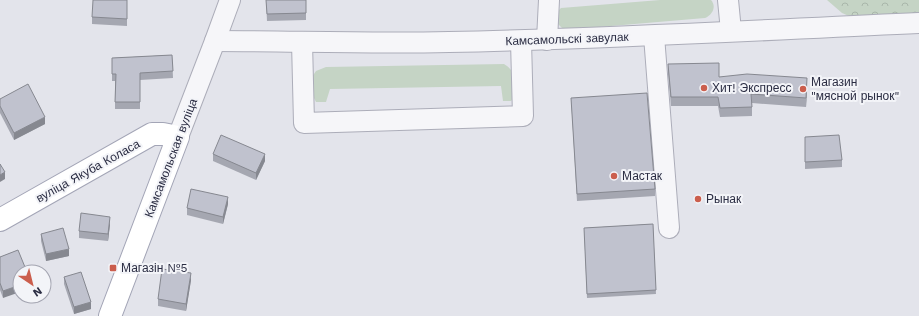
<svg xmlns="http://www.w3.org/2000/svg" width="919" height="316" viewBox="0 0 919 316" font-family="'Work Sans',sans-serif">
<defs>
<pattern id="forest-crowns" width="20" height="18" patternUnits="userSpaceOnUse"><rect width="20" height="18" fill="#c5d4c5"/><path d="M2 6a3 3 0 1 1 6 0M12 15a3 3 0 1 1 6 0" fill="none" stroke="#a9b6aa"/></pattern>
</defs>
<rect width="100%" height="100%" fill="#e3e4eb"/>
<g fill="#c5d4c5">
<path d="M660 0H711C717 7 712 15 705 18L564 30 557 23 556 13 561 8Z"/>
<path d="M504 64C516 71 515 81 517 94L511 101H503L501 86 330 89 326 102H316L312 94 310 80 316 71 326 67Z"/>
</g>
<polygon fill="url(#forest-crowns)" points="827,0 919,0 919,15 858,20 842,13"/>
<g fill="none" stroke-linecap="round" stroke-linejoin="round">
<g stroke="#acadb9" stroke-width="22">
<g id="minor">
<polyline points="728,0 731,31"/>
<polyline points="654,36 669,228"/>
<polyline points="547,40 549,0"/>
<path d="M215 41C293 41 371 44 449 42 606 39 762 30 919 23"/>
<polyline points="302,42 304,123 523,116 521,41"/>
<polyline points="178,137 215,41 230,0"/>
</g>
</g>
<g stroke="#a3a5b6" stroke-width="24">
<polyline id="major" points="0,220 152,134 163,134 178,137 110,316"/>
</g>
<use href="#minor" stroke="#f6f6f9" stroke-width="20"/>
<use href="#major" stroke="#fff" stroke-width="22"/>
</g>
<g fill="#a5a7b1">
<polygon points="266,0 306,0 306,20 267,21"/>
<polygon points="127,6 127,26 92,24 92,17"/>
<polygon points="172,55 173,78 140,80 140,109 115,109 115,81 112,81 112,58"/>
<polygon points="668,64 719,77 807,87 806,107 752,103 752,116 720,117 718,106 671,106 668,73"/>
<polygon points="571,98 655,189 655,196 577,201"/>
<polygon points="0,99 45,124 14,140 0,113"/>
<polygon points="805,137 842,160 842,167 805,169"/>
<polygon points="213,154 265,161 256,180 213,161"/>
<polygon points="228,204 223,224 187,215 187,208"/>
<polygon points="110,224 108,241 79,238 79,231"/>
<polygon points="653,224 656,294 587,298 584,228"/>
<polygon points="41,234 69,256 46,261 41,241"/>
<polygon points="18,250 3,298 0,290 0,257"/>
<polygon points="64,277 91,309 74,314 64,284"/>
<polygon points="191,280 186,311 158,306 158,299"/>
</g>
<g fill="#868890">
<polygon points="807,78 807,87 806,107 806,98"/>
<polygon points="45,117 45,124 14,140 14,133"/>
<polygon points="265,154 265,161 256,180 256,173"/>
<polygon points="5,172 5,179 0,182 0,175"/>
<polygon points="228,197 228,204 223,224 223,217"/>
<polygon points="110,217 110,224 108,241 108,234"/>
<polygon points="69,249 69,256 46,261 46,254"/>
<polygon points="191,273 191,280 186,311 186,304"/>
<polygon points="20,285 20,292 3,298 3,291"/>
<polygon points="91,302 91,309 74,314 74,307"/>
</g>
<g fill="#c0c2ce" stroke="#868890">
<polygon points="93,0 127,0 127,19 92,17"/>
<polygon points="266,0 306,0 306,13 267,14"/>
<polygon points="172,55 173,71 140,73 140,102 115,102 116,74 112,74 112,58"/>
<polygon points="719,63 719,77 747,74 807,78 806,98 751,94 752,107 720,108 718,97 671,97 668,64"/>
<polygon points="28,84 45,117 14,133 0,106 0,99"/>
<polygon points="647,93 655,189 577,194 571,98"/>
<polygon points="221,135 265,154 256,173 213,154"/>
<polygon points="839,135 842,160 805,162 805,137"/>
<polygon points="0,164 5,172 0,175"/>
<polygon points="191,189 228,197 223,217 187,208"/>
<polygon points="81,213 110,217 108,234 79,231"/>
<polygon points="653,224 656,290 587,294 584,228"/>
<polygon points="63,228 69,249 46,254 41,234"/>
<polygon points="18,250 27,272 20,272 20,285 3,291 0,283 0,257"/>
<polygon points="162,269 191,273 186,304 158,299"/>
<polygon points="81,272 91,302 74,307 64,277"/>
</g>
<g fill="#cb5e4d" stroke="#f3f4f8" stroke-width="1.5">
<circle cx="704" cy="88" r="4"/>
<circle cx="803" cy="89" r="4"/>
<circle cx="614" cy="176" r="4"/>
<circle cx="698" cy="199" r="4"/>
<rect x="109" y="264" width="8" height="8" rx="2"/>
</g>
<g text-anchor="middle" stroke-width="4" stroke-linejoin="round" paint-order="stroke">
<g font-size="12" fill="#2b2d43" stroke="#f3f4f8">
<text transform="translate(567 39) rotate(-2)" y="4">Камсамольскі завулак</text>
<text transform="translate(171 158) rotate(-69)" y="4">Камсамольская вуліца</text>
<text transform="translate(88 171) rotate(-29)" y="4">вуліца Якуба Коласа</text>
</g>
<g font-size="12" fill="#2b2d43" stroke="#f3f4f8" text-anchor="start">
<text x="811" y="86">Магазин<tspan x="811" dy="14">"мясной рынок"</tspan></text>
<text x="712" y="92">Хит! Экспресс</text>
<text x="622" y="180">Мастак</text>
<text x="706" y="203">Рынак</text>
<text x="121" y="272">Магазін №5</text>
</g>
</g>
<g transform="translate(32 284) rotate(145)"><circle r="19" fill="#f3f4f8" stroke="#a3a4b0"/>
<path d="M0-3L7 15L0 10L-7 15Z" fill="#cb5e4d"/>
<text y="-6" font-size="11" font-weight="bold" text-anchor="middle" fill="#2b2d43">N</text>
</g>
</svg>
